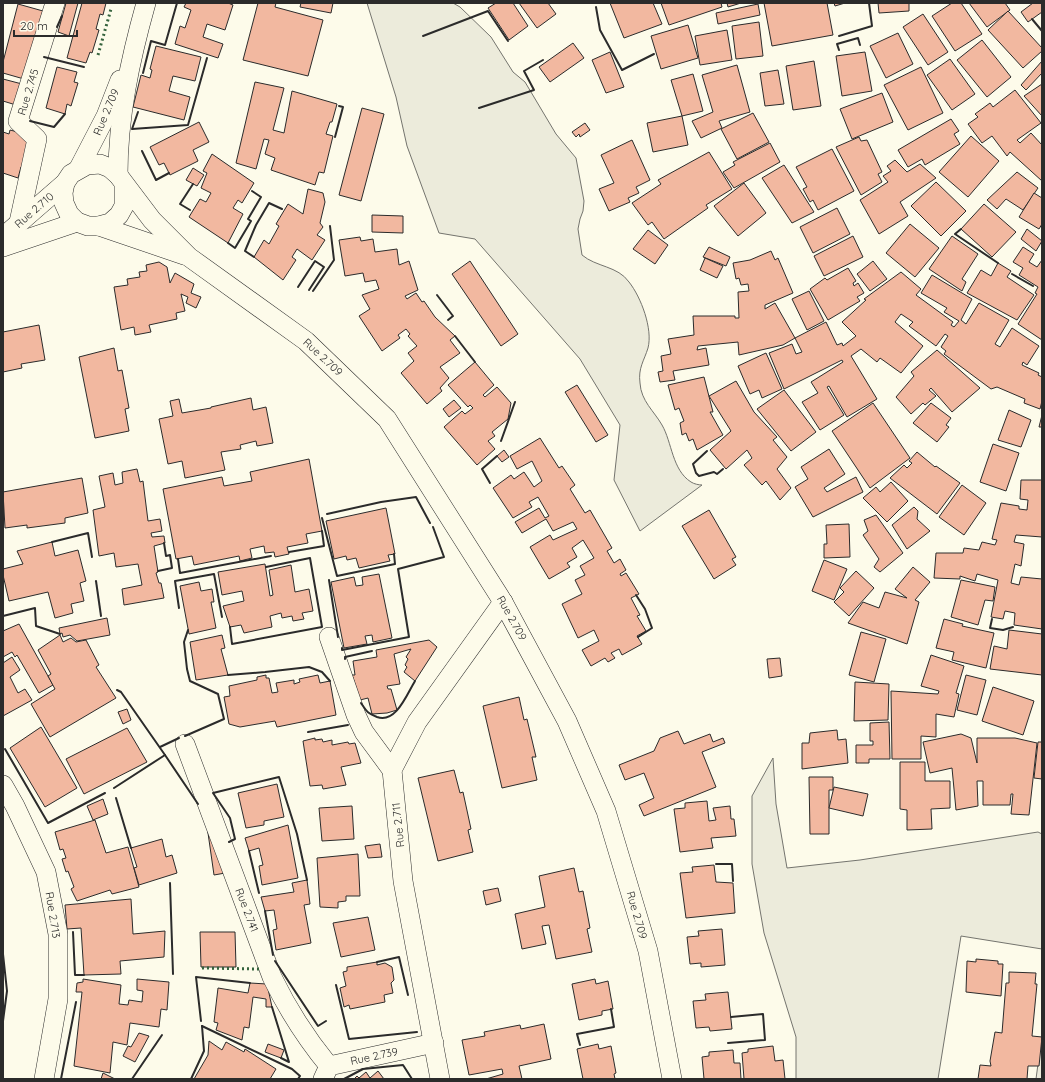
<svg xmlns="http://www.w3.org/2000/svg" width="1045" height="1082" viewBox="0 0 1045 1082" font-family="Quicksand,sans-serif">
<rect width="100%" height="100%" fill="#fdfbea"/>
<g fill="#ecebdb" stroke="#74746e">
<path d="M367 3H453L460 7 491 37 513 72 525 82 556 134 576 158 584 201 583 211 580 219 578 229 582 255C596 267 618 266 629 282 641 297 653 329 648 348 644 361 638 368 640 383 641 401 654 411 662 425 672 442 672 470 691 482 694 484 699 485 702 485L640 531 614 480 620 425 580 359 475 239 439 233 407 146 396 97Z"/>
<polygon points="773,758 776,804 787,868 860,860 1038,832 1042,834 1042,949 961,936 938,1079 796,1079 796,1037 764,933 752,864 752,796"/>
<polygon points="1042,1034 1042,1079 1036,1079"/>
</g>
<g fill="#f2b8a0" stroke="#2b2b2b">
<polygon points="66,3 78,3 69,36 58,32"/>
<polygon points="82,3 106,3 103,15 100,14 96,29 99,30 92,53 90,52 86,63 67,58"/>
<polygon points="186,3 228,3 233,5 225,30 207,24 203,37 223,44 218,58 175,44 180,26 185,28 191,10 184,7"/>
<polygon points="258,3 276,3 275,7 323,20 308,76 243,60"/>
<polygon points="301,3 333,3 331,13 300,7"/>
<polygon points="496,3 513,3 528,26 509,40 488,8"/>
<polygon points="519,3 548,3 556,14 537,28"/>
<polygon points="610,3 653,3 662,24 624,38"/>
<polygon points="661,3 721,3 722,7 669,25"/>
<polygon points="727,3 741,3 728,7"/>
<polygon points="764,3 827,3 833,35 772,46"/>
<polygon points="834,3 845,3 835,6"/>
<polygon points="878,3 909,3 909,11 879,13"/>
<polygon points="952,3 961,3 982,34 955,51 932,16"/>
<polygon points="969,3 1005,3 1010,10 987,27"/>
<polygon points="1033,3 1042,3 1042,12 1028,22 1021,12"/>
<polygon points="18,4 43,11 24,79 3,73 3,62"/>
<polygon points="758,4 760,15 718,24 716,13"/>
<polygon points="1008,11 1042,48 1042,51 1023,68 988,30"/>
<polygon points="923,14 948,52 928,65 903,27"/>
<polygon points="759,22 763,56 736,59 732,26"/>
<polygon points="688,25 698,58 661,69 651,36"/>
<polygon points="727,30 732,60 700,65 695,36"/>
<polygon points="898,33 913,64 886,78 870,46"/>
<polygon points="982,40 1011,77 987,97 957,60"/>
<polygon points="573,43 584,58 550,82 539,67"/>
<polygon points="156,46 201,57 195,81 173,76 169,91 190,97 184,120 133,107 141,75 150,78 152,70 150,69"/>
<polygon points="610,52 624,87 606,93 592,60"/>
<polygon points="865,52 872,91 842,96 836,56"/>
<polygon points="950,59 975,94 952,110 927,75"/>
<polygon points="814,61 821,106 793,110 786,66"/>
<polygon points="1042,61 1042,73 1026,90 1021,85"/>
<polygon points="737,65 750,112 719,121 722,128 701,138 692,121 713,112 702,75"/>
<polygon points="57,67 77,72 74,82 78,83 71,106 67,104 65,114 46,108"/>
<polygon points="921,67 943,113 908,130 884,85"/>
<polygon points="778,70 784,104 765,106 760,73"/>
<polygon points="693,74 703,111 682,116 671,80"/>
<polygon points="3,79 22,84 16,105 3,101"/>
<polygon points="255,82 284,88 273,130 284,133 292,91 337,104 332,122 330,122 326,134 333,136 324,173 319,172 315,185 271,170 275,158 265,154 269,140 264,139 256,169 236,163"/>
<polygon points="1042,84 1042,116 1024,96"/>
<polygon points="1015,90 1041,123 1017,140 1020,143 1031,133 1042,145 1042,181 1010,152 1007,156 992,136 982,143 968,124 978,117 975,114 990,103 993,107"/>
<polygon points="882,93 893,122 852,139 840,109"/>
<polygon points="362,108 384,114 361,201 339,195"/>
<polygon points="753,113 769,142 737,159 721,129"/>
<polygon points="682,116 688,145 653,152 647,123"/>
<polygon points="951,119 959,131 954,134 960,144 925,165 922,159 908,167 898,150"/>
<polygon points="199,122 209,142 193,150 198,161 170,175 164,163 159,165 150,147"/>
<polygon points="585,123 590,130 580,137 579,134 576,137 572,132"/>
<polygon points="10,130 29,135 24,168 21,167 18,178 3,173 3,132 9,134"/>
<polygon points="971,136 999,161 968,197 939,172"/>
<polygon points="859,137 861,141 867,140 882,172 878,174 882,182 861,195 836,147"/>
<polygon points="632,140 650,180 636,187 639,193 628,198 630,202 609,211 599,189 614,183 601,155"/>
<polygon points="770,143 780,162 734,188 723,172 735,165 733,162"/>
<polygon points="832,149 854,191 818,210 813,200 810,202 803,189 807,187 796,167"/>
<polygon points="709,152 732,189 706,205 708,208 664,239 652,222 648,225 632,203 661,184 658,180"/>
<polygon points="212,154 254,183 242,203 238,200 233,208 243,214 228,243 189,217 200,199 206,202 211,193 201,188 207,173 203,171"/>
<polygon points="895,160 907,172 920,164 936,178 900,202 908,216 879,234 860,200 888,182 883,176 891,171 887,166"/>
<polygon points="784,165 814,212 792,223 762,178"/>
<polygon points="193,168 204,175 197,186 186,180"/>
<polygon points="1017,172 1038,188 1023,210 1006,199 997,209 987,200"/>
<polygon points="936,182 966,211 941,236 911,206"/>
<polygon points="744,183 766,213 738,236 714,206"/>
<polygon points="308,189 323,193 325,202 320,223 323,227 317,235 325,240 312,260 297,249 292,257 296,260 283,280 254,257 264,240 269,244 279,226 276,224 288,204 303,214"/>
<polygon points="1034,193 1042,198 1042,224 1039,229 1019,217"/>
<polygon points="984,204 1016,232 992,257 961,229"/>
<polygon points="837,208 850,234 813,253 800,227"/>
<polygon points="372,215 403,216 403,233 372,232"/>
<polygon points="910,224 939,248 915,277 886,253"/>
<polygon points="1027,229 1042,241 1036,251 1021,239"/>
<polygon points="648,230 668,245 655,264 633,249"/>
<polygon points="853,236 863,257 824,276 814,256"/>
<polygon points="952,236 978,254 962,279 966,282 962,291 929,269"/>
<polygon points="360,237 361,241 373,239 375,252 397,249 399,265 409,261 418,290 405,296 407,299 416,293 422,302 424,301 435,317 455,336 450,340 460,353 440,367 449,378 440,388 442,391 427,404 401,373 414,361 408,353 417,346 408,336 410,334 406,329 398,335 400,338 382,351 359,316 370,309 362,295 379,289 376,280 365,282 363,273 345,276 339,240"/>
<polygon points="709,247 730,257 726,266 703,257"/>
<polygon points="1023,247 1034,254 1029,262 1037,267 1042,260 1042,340 1018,324 1037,294 1035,293 1038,287 1019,275 1023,268 1013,262"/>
<polygon points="771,251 775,260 778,258 793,293 765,305 765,309 775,303 795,338 783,345 739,355 738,342 698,346 697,350 706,348 709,365 673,371 675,380 660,382 658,372 663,371 661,356 671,354 668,339 694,335 693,316 735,316 735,318 739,318 738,292 749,291 748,284 741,285 739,278 736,279 733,263 750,260"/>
<polygon points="705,258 723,266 717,278 700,270"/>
<polygon points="470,261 518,334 501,346 452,274"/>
<polygon points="873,261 887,279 870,291 857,274"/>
<polygon points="159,262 167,267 170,283 175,273 194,284 191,293 201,297 196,308 186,303 188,297 181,294 185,311 176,313 177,319 149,325 151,332 135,335 134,327 121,330 114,287 128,285 127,279 140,277 139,272 147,271 146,265"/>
<polygon points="998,263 1011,271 1007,277 1034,295 1017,320 967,293 981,270 991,276"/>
<polygon points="848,268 856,281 853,283 854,286 858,283 864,293 857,297 860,301 828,320 810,289 825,278 827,280"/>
<polygon points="901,272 921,289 916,295 953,322 951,325 954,327 959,321 944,312 947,308 921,293 932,275 972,299 961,320 966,324 979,303 1009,320 995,344 1000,347 1012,328 1039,346 1027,365 1023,362 1022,365 1039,373 1038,375 1042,377 1042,401 1040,409 1024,403 1025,399 997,387 991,389 944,354 946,351 941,347 948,336 945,334 936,346 909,326 913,322 901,314 895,322 923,346 901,373 880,358 877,362 861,349 851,356 877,399 847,417 829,386 827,387 844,415 820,430 802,402 818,393 811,382 843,362 842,360 784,389 769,353 792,344 796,354 802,352 795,338 826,322 837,345 842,343 843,346 856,336 842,322 866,300 864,299"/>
<polygon points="809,291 824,321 807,330 792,299"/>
<polygon points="39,325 45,360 21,364 22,368 3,372 3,332"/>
<polygon points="114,348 118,371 122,370 129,408 125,409 129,431 95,438 79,357"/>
<polygon points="937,350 980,388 952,412 931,388 929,390 936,396 925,405 923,403 911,414 896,397 914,376 911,372"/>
<polygon points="766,353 782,389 762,398 759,390 750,394 738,366"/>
<polygon points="475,362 494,385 483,395 485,397 497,387 511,403 508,419 492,432 495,436 488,441 495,449 477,465 444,427 462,411 465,414 473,408 470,405 468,407 448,385"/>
<polygon points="704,377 713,412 710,412 723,435 697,450 693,439 689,441 686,433 682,435 680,423 684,421 679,408 675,410 668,385"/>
<polygon points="736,381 754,412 777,437 773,440 787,457 777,469 791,488 780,500 766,481 762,485 744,465 752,458 747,450 726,469 710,450 731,431 709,396"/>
<polygon points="577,385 608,435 596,442 565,392"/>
<polygon points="784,390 816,432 791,451 757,409"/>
<polygon points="251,398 253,410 266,407 273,443 257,446 256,441 240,445 241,449 221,452 225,470 185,478 182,461 168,464 159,419 173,416 170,401 179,399 182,413 211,408 211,407"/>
<polygon points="454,400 461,408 449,417 443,409"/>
<polygon points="873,403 910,458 870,488 832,431"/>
<polygon points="931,403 951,418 946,425 949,427 937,442 913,423"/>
<polygon points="1009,410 1031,420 1021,447 998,440"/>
<polygon points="1042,415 1042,427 1039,427"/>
<polygon points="540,438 559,468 562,466 575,485 570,489 585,513 590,510 612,548 607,551 614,563 620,559 626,570 620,574 621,576 626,573 639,594 631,598 640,615 637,616 646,631 637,636 642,644 622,655 619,649 611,653 615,658 608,662 605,658 591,666 582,650 599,641 594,630 578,638 562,604 582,594 575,580 585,575 580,566 594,558 583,540 572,548 577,557 567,563 570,567 549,579 530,547 550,535 553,540 577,529 573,522 553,531 546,519 522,533 515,522 539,508 545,518 549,516 538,497 529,502 532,507 513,518 493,488 511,475 514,479 524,472 534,487 542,481 532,461 517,469 510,456"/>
<polygon points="993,444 1019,453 1006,491 980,482"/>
<polygon points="829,449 845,474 824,488 827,492 856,477 863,492 813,517 795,487 808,479 801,467"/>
<polygon points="504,450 509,457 502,462 497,456"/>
<polygon points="917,452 935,467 936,466 960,483 937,514 890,478 904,465 907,468 912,463 909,461"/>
<polygon points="309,459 322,531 306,534 308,543 287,547 289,554 275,557 274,552 265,553 264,546 250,549 252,558 240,561 239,556 194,565 192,556 176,559 163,489 222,477 224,486 252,481 250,472"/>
<polygon points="137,469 140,482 143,481 148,521 160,519 162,531 151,533 152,537 164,536 165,543 154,546 158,572 156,573 159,583 161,583 164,598 124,605 122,589 142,585 138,564 116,567 114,553 99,556 93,510 105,507 99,476 113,473 115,485 123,483 122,472"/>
<polygon points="82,478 88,513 65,518 65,523 27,528 27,525 5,528 3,492"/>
<polygon points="1021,480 1042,480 1042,537 1016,535 1014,542 1024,544 1021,566 1015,564 1011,583 1019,585 1021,577 1042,579 1042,629 1014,625 1015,613 1005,611 1003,619 991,617 998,580 977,574 975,581 960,576 960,579 934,578 936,553 963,553 964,548 979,550 982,542 995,545 997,540 992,539 1001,503 1019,506 1019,509 1027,510 1028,500 1020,499"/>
<polygon points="891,482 908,501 887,522 863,498 876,487 880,492"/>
<polygon points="962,485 986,503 964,535 939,517"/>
<polygon points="914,507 918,511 917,519 930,531 907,549 892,525"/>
<polygon points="386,508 395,554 388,555 390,561 359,568 356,558 347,560 346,556 334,559 326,521"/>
<polygon points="709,510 736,557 732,559 736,565 714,579 682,526"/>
<polygon points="876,515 903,553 880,572 874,567 879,559 863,535 868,531 864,520"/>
<polygon points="849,524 850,557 824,558 824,544 827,544 826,525"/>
<polygon points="52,542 55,556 78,550 86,581 80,583 84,601 71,604 73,613 55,618 48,592 9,601 3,575 3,569 23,564 17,551"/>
<polygon points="824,560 847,569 834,600 812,591"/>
<polygon points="265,564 270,596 273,595 269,570 291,565 295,592 309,589 313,611 302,613 304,619 293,621 292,616 282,618 281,613 270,616 272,627 244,633 241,625 230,627 223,606 244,601 242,591 222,595 218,572"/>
<polygon points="913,567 930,582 915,600 919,602 907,644 848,623 863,602 879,608 885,592 907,598 895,589"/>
<polygon points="856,571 874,588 849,616 834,602 844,592 840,588"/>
<polygon points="379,574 392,638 373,642 372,635 365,636 367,644 344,648 331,582 354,577 356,586 363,585 362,577"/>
<polygon points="961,580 995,587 993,601 985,600 978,625 951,617"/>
<polygon points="199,582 201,591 212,589 214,602 211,602 216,628 189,634 180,586"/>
<polygon points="107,618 110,635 77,641 70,635 63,637 62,633 60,634 59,628"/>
<polygon points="944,619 963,624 962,626 994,633 986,668 952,660 954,652 936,648"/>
<polygon points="19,624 53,685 39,693 17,655 15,657 12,652 3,657 3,631"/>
<polygon points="1009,630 1042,634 1042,675 990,669 994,646 1007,649"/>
<polygon points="861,632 886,639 874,682 849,675"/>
<polygon points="60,635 63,642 71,638 76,642 86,640 99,665 96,667 116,698 50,737 31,704 55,689 48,676 51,674 38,650"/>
<polygon points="222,635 225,648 221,649 228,675 196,680 190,642"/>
<polygon points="429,640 437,647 415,681 404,672 407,667 405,665 408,659 406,657 411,649 394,654 400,684 387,686 388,689 391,689 397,710 387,713 372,714 368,698 360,700 352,675 355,675 353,661 377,657 376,650"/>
<polygon points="931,655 964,666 956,693 959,694 954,717 936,714 936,737 921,736 921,759 892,759 891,691 938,694 939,691 921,686"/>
<polygon points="12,657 20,670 10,677 18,693 25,689 32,700 3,716 3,663"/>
<polygon points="780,658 782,676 769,678 767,659"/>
<polygon points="266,675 266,678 269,678 272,693 278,692 276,683 294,680 294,684 300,682 299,679 318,675 320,683 330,681 336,715 277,727 275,721 240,727 229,724 224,697 230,696 229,686 257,680 257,677"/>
<polygon points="966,675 986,680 977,715 957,710"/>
<polygon points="855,682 889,684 888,720 854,721"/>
<polygon points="993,687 1034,701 1023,735 982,721"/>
<polygon points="519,697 524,720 527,719 536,757 532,757 537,780 502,788 483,706"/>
<polygon points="127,709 131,720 123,724 118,712"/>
<polygon points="889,722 890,759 869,759 869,763 856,763 856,745 873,745 873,741 870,741 870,723"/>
<polygon points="41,727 77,788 45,807 10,748"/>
<polygon points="127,728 147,762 84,794 66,759"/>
<polygon points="837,730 838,740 846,739 848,763 802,769 802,743 809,743 810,733"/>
<polygon points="678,731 684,744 710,734 713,742 723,738 725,743 702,752 716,787 644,816 639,805 654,798 644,773 625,780 619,765 654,751 660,738"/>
<polygon points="961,734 971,738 977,763 977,738 1015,738 1037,743 1029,815 1011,814 1013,794 1011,794 1010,805 983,805 983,781 977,781 978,806 956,810 952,768 930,773 923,742"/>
<polygon points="315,738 315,740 322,739 323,742 332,740 332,745 348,742 349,744 355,743 361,763 341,767 346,785 323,789 322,785 310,786 303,741"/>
<polygon points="1038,742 1042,742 1042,779 1034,778"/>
<polygon points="900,762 925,762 925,781 950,781 950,808 931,809 932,829 907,830 907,810 900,809"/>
<polygon points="454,770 460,793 463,792 471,829 468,830 473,852 438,861 418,778"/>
<polygon points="809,777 833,777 833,790 829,790 829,834 810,834"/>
<polygon points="277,784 284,817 264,821 264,825 246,828 238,793"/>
<polygon points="834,787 868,794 863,816 829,808"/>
<polygon points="103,799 108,814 93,820 87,806"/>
<polygon points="707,801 709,821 716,820 713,808 730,806 731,819 734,819 736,836 711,838 713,848 680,852 674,809 685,808 685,803"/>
<polygon points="352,806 354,839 322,841 319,808"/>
<polygon points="95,820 106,853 128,847 139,887 112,894 110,890 77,901 71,889 74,887 68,871 66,872 62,859 66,858 63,849 60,850 55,832"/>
<polygon points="288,825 298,878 262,885 259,866 263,865 259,848 249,851 245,838"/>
<polygon points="207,826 231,872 214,875"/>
<polygon points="162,839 166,857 172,855 177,873 139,885 134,868 137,867 131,848"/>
<polygon points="380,844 382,857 368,858 365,846"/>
<polygon points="358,854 360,896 346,896 346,901 338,902 338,908 320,907 317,858"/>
<polygon points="714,865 716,882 733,883 735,913 686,918 680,873 693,872 692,867"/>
<polygon points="574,868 579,892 583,891 590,928 587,929 592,952 556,959 549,925 542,926 546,944 522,949 515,914 545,907 539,876"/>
<polygon points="307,880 310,904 304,905 311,943 276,950 273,930 277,929 274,910 265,911 261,897 294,892 292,883"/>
<polygon points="498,888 501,901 486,905 483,891"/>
<polygon points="131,899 133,934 165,931 164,957 120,961 121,974 84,975 81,928 67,929 65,905"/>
<polygon points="368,917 375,950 341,957 333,923"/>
<polygon points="722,929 725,965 701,967 701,963 690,964 687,937 699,936 698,931"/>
<polygon points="200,932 235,932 236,967 201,967"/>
<polygon points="976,959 998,961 998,964 1003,964 1001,996 966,992 967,961 976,962"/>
<polygon points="377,962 377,965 385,963 392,967 394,980 391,983 393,993 384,995 385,1002 350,1009 349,1005 344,1007 340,988 346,986 343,972 347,971 347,967"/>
<polygon points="1009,972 1036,973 1035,984 1037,984 1032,1036 1042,1037 1039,1066 1028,1066 1027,1079 978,1079 980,1065 991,1066 990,1061 995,1032 1002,1033 1006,983 1009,983"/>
<polygon points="83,979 121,985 119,1004 128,1005 129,1000 142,1002 143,991 137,990 137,979 169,982 167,1010 161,1009 159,1027 130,1023 127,1045 113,1042 110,1073 74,1066 82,992 76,992 77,983 83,982"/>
<polygon points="595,979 596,984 608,981 613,1009 602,1011 602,1015 579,1020 572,984"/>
<polygon points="250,983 267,984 272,1007 266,1007 266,999 253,997 249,1028 244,1027 242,1040 216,1030 218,1023 214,1022 218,988 248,993"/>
<polygon points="728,992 732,1029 710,1031 709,1027 696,1028 693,1001 706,1000 705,994"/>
<polygon points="544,1024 551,1059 519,1066 522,1079 486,1079 503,1074 502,1069 469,1075 462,1040 485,1036 484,1032 520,1025 521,1029"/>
<polygon points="139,1033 149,1036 135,1062 123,1056 128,1046 131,1047"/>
<polygon points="209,1041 222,1050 226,1042 244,1052 245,1049 276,1069 270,1079 194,1079 208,1055"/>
<polygon points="268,1044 284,1050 281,1058 265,1052"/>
<polygon points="598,1044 599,1049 611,1046 616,1073 614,1074 615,1079 583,1079 577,1049"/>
<polygon points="773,1046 775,1061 783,1060 785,1079 744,1079 742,1053 748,1052 748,1049"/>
<polygon points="733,1050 734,1063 740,1063 741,1079 704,1079 702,1057 709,1056 709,1052"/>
<polygon points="378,1071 384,1079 354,1079 357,1076 359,1078 366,1072 370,1078"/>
<polygon points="103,1073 115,1079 101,1079"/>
</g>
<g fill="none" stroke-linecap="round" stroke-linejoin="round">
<g stroke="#2b2b2b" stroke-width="20">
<g id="minor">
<polyline points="79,168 106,116 120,80"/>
<path d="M118 175C118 116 130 60 146 3"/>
<polyline points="124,184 124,206 119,215 110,223 99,226 88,226 77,222 69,214 64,203 63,193 65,183 71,174 87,165 100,164 110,168 118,175 152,220 189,257 306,341 387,419 503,602 567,721 606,811 648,951 672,1079"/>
<polyline points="19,222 37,139 18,121 55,3"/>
<polyline points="99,226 184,255"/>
<polyline points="3,237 65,183"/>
<polyline points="3,247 77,222"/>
<polyline points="329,637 356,715 364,732 392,770"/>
<path d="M185 744 272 977C288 1010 306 1038 329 1066"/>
<polyline points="3,785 15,806 46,872 58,934 58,999 44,1079"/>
<polyline points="323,1079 329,1066 434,1043"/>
<polyline points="440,1079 403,881 392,770 417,722 503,602"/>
</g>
</g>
<use href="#minor" stroke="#fdfbea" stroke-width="19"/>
<g stroke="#34623c" stroke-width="3" stroke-dasharray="2 3" stroke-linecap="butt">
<polyline points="98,55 111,9"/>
<polyline points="202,968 259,969 259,966"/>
</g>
<g stroke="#2b2b2b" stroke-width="2">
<polyline points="596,7 600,30 622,70 654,54"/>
<polyline points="1032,19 1042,31"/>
<polyline points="57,27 62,16"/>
<polyline points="423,36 488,11 508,41"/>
<polyline points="839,36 872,26 869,3"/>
<polyline points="839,50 837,44 858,38 860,45"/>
<polyline points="44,57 84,67"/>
<polyline points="143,73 151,41 165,45 177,3"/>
<polyline points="479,108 534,90 524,71 543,60"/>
<polyline points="138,112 132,129 188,125 207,58"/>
<polyline points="30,121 54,127 65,114"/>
<polyline points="335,137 343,107 339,106"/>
<polyline points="142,151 156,180 169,173"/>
<polyline points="190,210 180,204 193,184"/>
<polyline points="961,229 955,234 998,263"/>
<polyline points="228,243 235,248 251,221 248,219 261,197 252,191"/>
<polyline points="254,257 245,251 256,225 269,203 282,209"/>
<polyline points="1012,274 1033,286"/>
<polyline points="298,287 315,261 324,267 309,290"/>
<polyline points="313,291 334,260 330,226"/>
<polyline points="437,295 453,316 448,320"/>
<polyline points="455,336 475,362"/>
<polyline points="501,441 515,402"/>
<polyline points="707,451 693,464 696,473 699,476 714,472 717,474 723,469"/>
<polyline points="490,483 482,469 497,456"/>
<polyline points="327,514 381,502 416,497 430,523"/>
<polyline points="322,518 337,576 395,564 394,554"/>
<polyline points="52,542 88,533 92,557"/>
<polyline points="289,552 324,546 322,531"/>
<polyline points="178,559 180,573 271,556"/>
<polyline points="158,571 172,568 170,555 166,556 164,543"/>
<polyline points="329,580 338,637"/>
<polyline points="96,581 101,616"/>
<polyline points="636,595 645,609 652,628 638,637"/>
<polyline points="179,608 175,581 214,574 222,617"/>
<polyline points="3,616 35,608 36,626 60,634"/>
<polyline points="992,619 990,628 1003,630 1013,627"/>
<polyline points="230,627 232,644 322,627 310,558 266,567"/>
<polyline points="342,648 342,650 409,637 398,569 444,557 433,527"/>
<polyline points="345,659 345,657 372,651"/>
<polyline points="228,675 265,672 309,667 322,672 330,681"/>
<polyline points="117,690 121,692 165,755 198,804"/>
<path d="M361 703C367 712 367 713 377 717 396 724 407 694 415 681"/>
<polyline points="308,732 348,725"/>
<polyline points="185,736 224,719 218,694 190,681 187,669 184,642 188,630"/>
<polyline points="160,747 179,738"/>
<polyline points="5,749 48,823 105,793"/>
<polyline points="114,788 165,755"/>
<polyline points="116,798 131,848"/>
<polyline points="229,842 235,839 230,818 213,793 279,777 297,834 307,880"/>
<polyline points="249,851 259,893"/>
<polyline points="716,864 732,864 733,881"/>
<polyline points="170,883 173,974"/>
<polyline points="265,911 273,955"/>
<polyline points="73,932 75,975 84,975"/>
<polyline points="3,954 7,991 3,1021"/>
<polyline points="275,961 318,1026 326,1021"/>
<polyline points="377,962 399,957 408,995"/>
<polyline points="336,985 349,1039 417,1032"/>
<polyline points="272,1007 289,1062 281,1058"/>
<polyline points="201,1021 196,977 250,983"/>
<polyline points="202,1026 292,1069 300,1076 298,1079"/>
<polyline points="728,1043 765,1040 763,1014 731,1017"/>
<polyline points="580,1045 577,1034 614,1027 611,1009"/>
<polyline points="61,1079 76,1002"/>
<polyline points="132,1079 162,1035"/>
<polyline points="191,1079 204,1051 202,1026"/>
<polyline points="344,1079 363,1069 403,1065 412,1079"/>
</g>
</g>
<g text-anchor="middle" stroke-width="3" stroke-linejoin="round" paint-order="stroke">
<g font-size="11" fill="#2b2b2b" stroke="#fdfbea">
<text transform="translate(28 92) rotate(-73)" y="4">Rue 2.745</text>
<text transform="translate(106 112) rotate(-67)" y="4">Rue 2.709</text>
<text transform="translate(34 210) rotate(-41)" y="4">Rue 2.710</text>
<text transform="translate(323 357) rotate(43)" y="4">Rue 2.709</text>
<text transform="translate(512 618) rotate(61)" y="4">Rue 2.709</text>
<text transform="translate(398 825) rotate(-96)" y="4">Rue 2.711</text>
<text transform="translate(247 910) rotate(69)" y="4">Rue 2.741</text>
<text transform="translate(53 915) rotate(81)" y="4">Rue 2.713</text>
<text transform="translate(637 915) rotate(74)" y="4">Rue 2.709</text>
<text transform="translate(374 1056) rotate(-12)" y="4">Rue 2.739</text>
</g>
</g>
<rect width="1045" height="1082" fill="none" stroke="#2b2b2b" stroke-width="8"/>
<path d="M14 30v6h63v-6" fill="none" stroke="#2b2b2b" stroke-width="2"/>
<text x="20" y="30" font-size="12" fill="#2b2b2b" stroke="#fdfbea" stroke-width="3" paint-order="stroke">20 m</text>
</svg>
